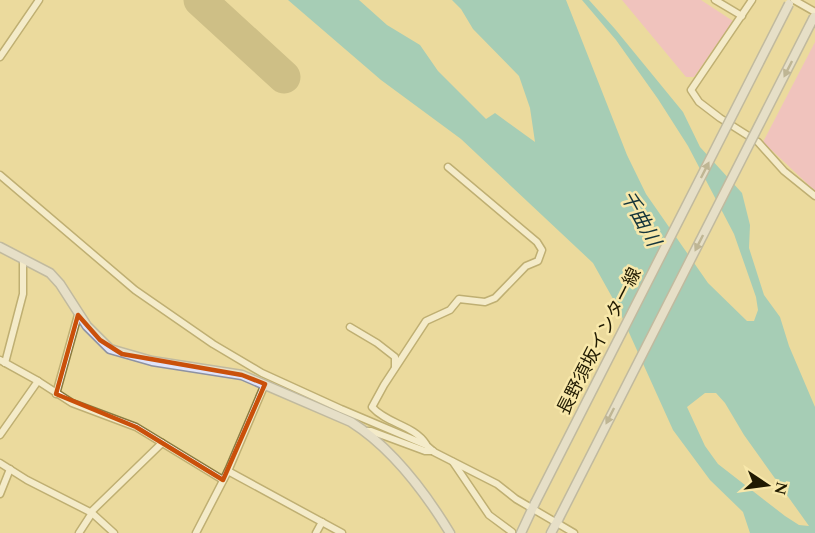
<svg xmlns="http://www.w3.org/2000/svg" width="815" height="533" viewBox="0 0 815 533" font-family="Spectral,'Noto Sans JP',serif">
<rect width="100%" height="100%" fill="#ebda9d"/>
<g fill="#f6a7e5">
<polygon points="622,0 701,0 733,21 694,77 686,77"/>
<polygon points="815,42 815,191 763,142"/>
</g>
<path fill="#53bcd3" fill-rule="evenodd" d="M288 0H359L387 25 420 45 438 71 486 119 495 113 535 142 530 108 519 76 473 29 461 9 452 0H566L627 155 646 194 708 283 747 321H754L758 310 756 297 734 234 688 146 658 99 616 40 582 0H589L615 29 683 112 700 147 742 193 750 225 749 248 764 295 780 317 789 346 815 407V533H750L743 512 710 480 673 430 617 306 593 263 461 139 381 80ZM705 393H716L725 403 744 435 809 526 799 525 785 516 718 464 705 446 687 407Z"/>
<g fill="none" stroke-linecap="round" stroke-linejoin="round">
<polyline stroke="#aa9d6c" stroke-width="33" points="200,0 284,77"/>
<g stroke="#8a7a3f" stroke-width="9">
<g id="minor">
<polyline points="715,0 742,16"/>
<polyline points="752,0 691,90 699,102 720,118 758,142 784,171 815,196"/>
<polyline points="794,0 815,12"/>
<polyline points="0,57 39,0"/>
<polyline points="0,175 135,290 213,344 262,373 341,409 426,445 434,452 497,484 516,499 574,533"/>
<polyline points="350,327 377,343 395,357 395,367"/>
<polyline points="0,360 38,381 72,403 136,427 223,480"/>
<polyline points="5,363 23,294 23,259"/>
<polyline points="56,394 78,315"/>
<polyline points="365,431 371,431 425,451 433,451"/>
<polyline points="0,435 38,381"/>
<path d="M426 444C414 425 387 424 372 407L384 385 426 321 450 310 459 299 485 302 495 298 526 266 538 261 542 250 537 242 448 167"/>
<polyline points="453,462 489,515 512,532"/>
<polyline points="0,463 27,480 92,513 114,533"/>
<polyline points="228,471 342,533"/>
<polyline points="0,494 10,469"/>
<polyline points="91,512 162,443"/>
<polyline points="79,533 92,513"/>
<polyline points="196,533 228,471 265,384"/>
<polyline points="316,533 322,522"/>
</g>
</g>
<g stroke="#8e92a1" stroke-width="11">
<g id="major">
<path d="M0 247 50 273 60 284 87 326 110 349 152 361 242 375 351 422C392 448 425 492 450 533"/>
<polyline points="521,533 535,503"/>
<polyline points="551,533 559,518"/>
</g>
</g>
<use href="#minor" stroke="#fff" stroke-width="6"/>
<use href="#major" stroke="#dfe4fa" stroke-width="8"/>
<g stroke="#8e92a1" stroke-width="11" stroke-linecap="butt">
<g id="major-bridge">
<polyline points="535,503 789,4"/>
<polyline points="559,518 814,17"/>
</g>
</g>
<use href="#major-bridge" stroke="#dfe4fa" stroke-width="8"/>
</g>
<defs><path id="oneway-solid" d="M-6-.8H1V-3.2L6.5 0L1 3.2V.8H-6Z" transform="scale(1.5)"/></defs>
<g fill="#89898a">
<use href="#oneway-solid" transform="translate(788 69) rotate(117)"/>
<use href="#oneway-solid" transform="translate(705 170) rotate(-63)"/>
<use href="#oneway-solid" transform="translate(699 243) rotate(117)"/>
<use href="#oneway-solid" transform="translate(610 416) rotate(117)"/>
</g>
<path d="M0 0H815V533H0ZM78 315 100 340 122 354 242 375 265 384 223 480 136 427 56 394Z" fill="#ebda9d" fill-opacity=".55" fill-rule="evenodd"/>
<path fill="none" stroke="#ca500a" stroke-width="4.5" stroke-linejoin="round" d="M78 315 100 340 122 354 242 375 265 384 223 480 136 427 56 394Z"/>
<g text-anchor="middle" stroke-width="5" stroke-linejoin="round" paint-order="stroke">
<g font-size="18" fill="#201a02" stroke="#f8e8aa">
<text transform="translate(599 341) rotate(-63)" y="6">長野須坂インター線</text>
</g>
<g font-size="20" font-style="italic" fill="#15353c" stroke="#f8e8aa">
<text transform="translate(641 218) rotate(61)" y="7">千曲川</text>
</g>
</g>
<g transform="translate(767 485) rotate(103)" stroke="#f8e8aa" stroke-width="4.5" paint-order="stroke">
<path d="M0-4.5L10 22L0 15L-10 22Z" fill="#201a02"/>
<text y="-9" font-size="16" font-weight="bold" text-anchor="middle" fill="#201a02">N</text>
</g>
</svg>
